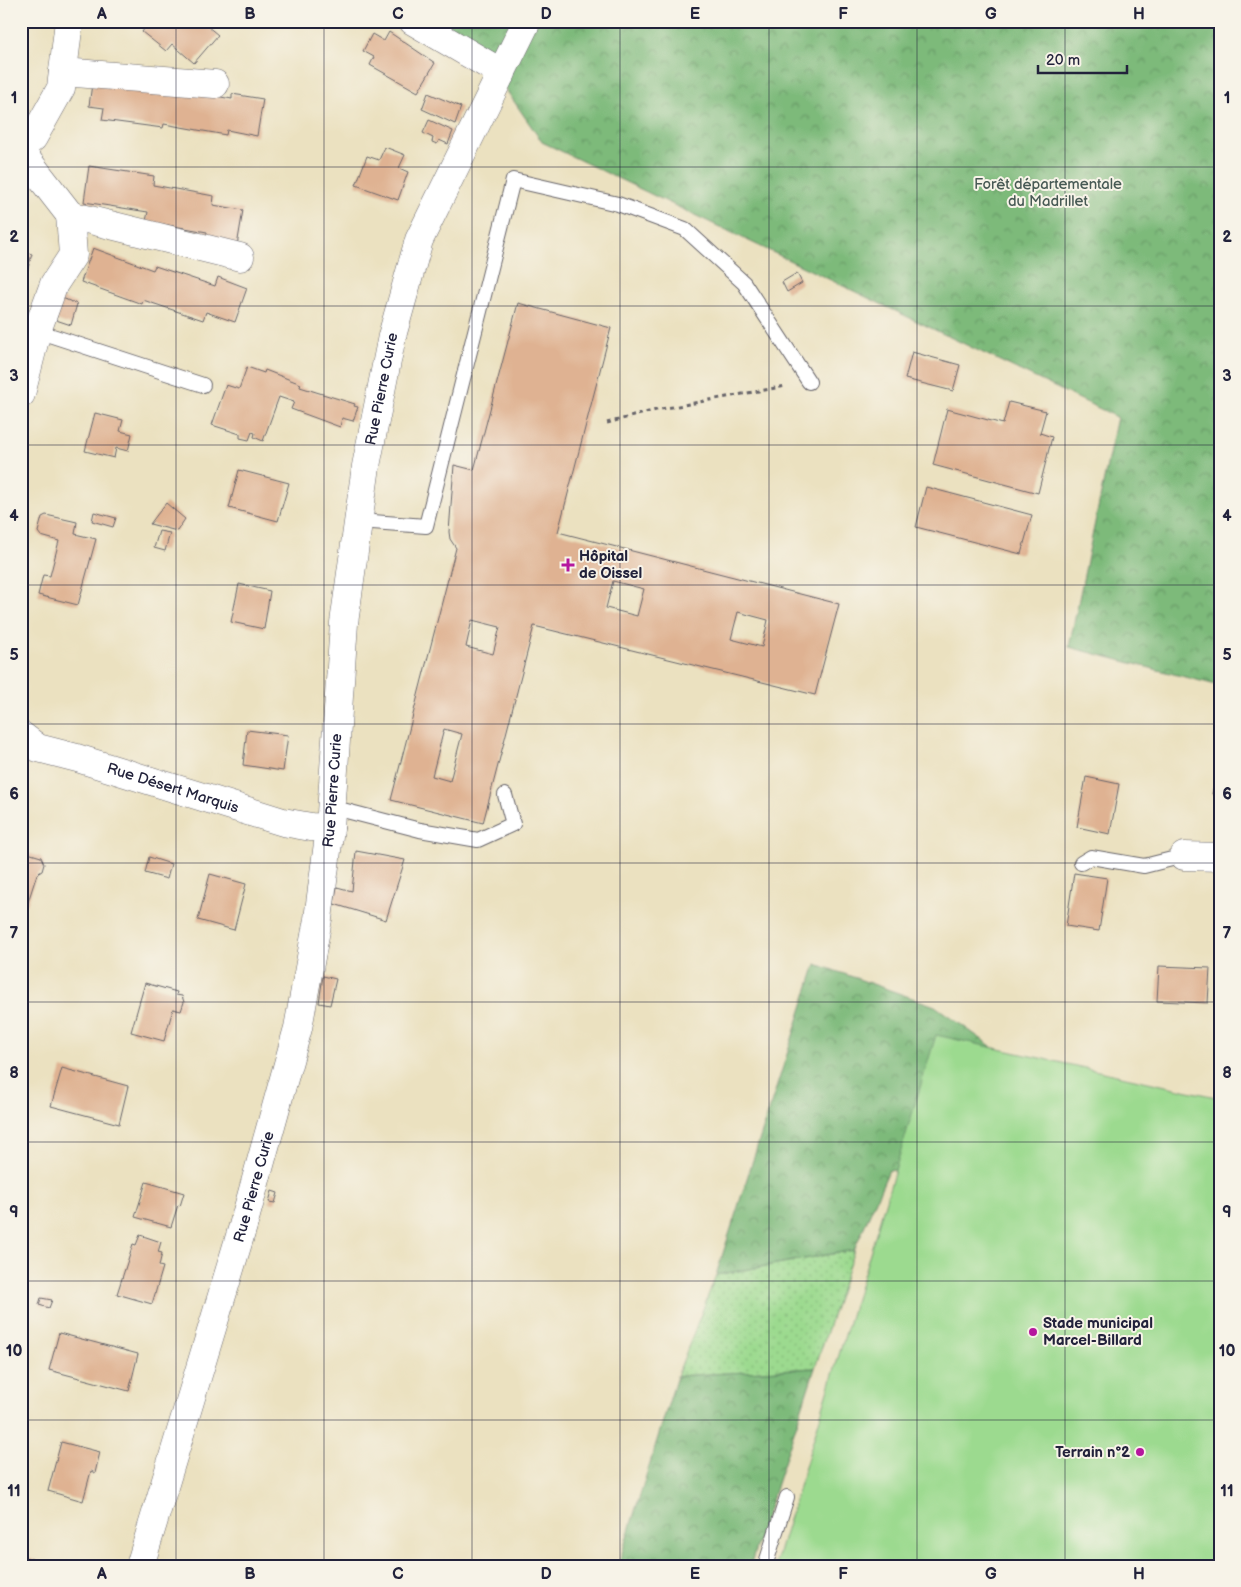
<svg xmlns="http://www.w3.org/2000/svg" width="1241" height="1587" viewBox="0 0 1241 1587" font-family="'Balsamiq Sans',sans-serif">
<defs>
<pattern id="grass-dots" width="8" height="8" patternUnits="userSpaceOnUse" patternTransform="scale(1.25)"><rect width="8" height="8" fill="#9cda8f"/><path d="M2 2h.1M6 6h.1" fill="none" stroke="#86bb7c" stroke-width="1.8" stroke-linecap="round"/></pattern>
<pattern id="forest-crowns" width="20" height="18" patternUnits="userSpaceOnUse" patternTransform="scale(1.25)"><rect width="20" height="18" fill="#7dba7a"/><path d="M2 6a3 3 0 1 1 6 0M12 15a3 3 0 1 1 6 0" fill="none" stroke="#669765"/></pattern>
</defs>
<rect width="100%" height="100%" fill="#f7f3e8"/>
<filter id="ink" filterUnits="userSpaceOnUse"><feTurbulence type="fractalNoise" baseFrequency=".02" numOctaves="2"/><feDisplacementMap in="SourceGraphic" scale="10" xChannelSelector="R" yChannelSelector="G"/><feConvolveMatrix kernelMatrix="1 2 1 2 8 2 1 2 1" color-interpolation-filters="sRGB"/></filter>
<filter id="wash" filterUnits="userSpaceOnUse"><feTurbulence type="fractalNoise" baseFrequency=".0096" numOctaves="4" result="noise"/><feDisplacementMap in="SourceGraphic" scale="20" xChannelSelector="R" yChannelSelector="G"/><feGaussianBlur stdDeviation="1.12" result="paint"/><feColorMatrix in="noise" values="0 0 0 0 0 0 0 0 0 0 0 0 0 0 0 0 0 1.4 0 .05"/><feComposite in="paint" operator="in"/></filter>
<g filter="url(#wash)">
<rect width="100%" height="100%" fill="#ebe1c0"/>
<polygon fill="url(#grass-dots)" stroke="#5f7e65" points="854,1250 815,1368 677,1376 716,1275"/>
<g fill="url(#forest-crowns)" stroke="#506e5a">
<polygon points="431,21 1220,21 1220,686 1069,647 1117,417 542,142 480,52"/>
<polygon points="816,964 935,1006 991,1046 1033,1186 889,1170 854,1250 716,1275"/>
<polygon points="815,1368 750,1566 618,1566 677,1376"/>
</g>
<polygon fill="#9cda8f" stroke="#5f7e65" points="936,1035 1220,1098 1220,1566 775,1566"/>
<g id="blocks">
<g fill="#dfb292" fill-rule="evenodd">
<polygon points="150,21 185,21 189,24 191,21 201,21 218,35 194,63 172,44 166,51 142,32"/>
<polygon points="389,32 435,63 418,92 370,65 374,57 363,51 372,34 384,41"/>
<polygon points="92,84 171,88 232,99 232,94 263,99 257,136 227,130 226,135 164,124 163,128 102,120 104,108 89,106"/>
<polygon points="428,93 461,107 455,124 422,109"/>
<polygon points="429,120 453,131 448,144 439,140 437,144 432,142 433,138 423,133"/>
<polygon points="385,147 405,155 399,168 408,172 398,200 356,185 367,156 379,160"/>
<polygon points="89,166 154,176 153,185 214,196 213,205 243,210 237,246 206,241 207,232 146,221 148,212 84,202"/>
<polygon points="93,248 153,270 155,266 215,286 218,277 247,288 235,322 206,312 203,320 143,300 142,304 81,282"/>
<polygon points="21,251 32,254 22,289 21,289"/>
<polygon points="797,273 802,283 787,292 782,282"/>
<polygon points="62,298 77,304 71,325 56,320"/>
<path d="M518 303 611 328 558 532 839 604 815 695 534 626 483 823 391 800 456 548 450 539 449 532 454 465 474 470ZM613 581 644 589 637 616 606 608ZM738 612 768 620 762 647 731 639ZM472 620 500 627 493 654 466 647ZM444 729 462 734 450 781 432 776Z"/>
<polygon points="912,352 960,365 953,391 905,379"/>
<polygon points="247,367 264,373 265,370 301,384 300,387 355,404 354,406 358,407 353,421 342,418 340,427 291,409 294,402 279,397 263,441 254,437 255,433 252,432 249,440 240,438 240,434 212,425 226,385 239,389"/>
<polygon points="1009,402 1046,411 1040,433 1052,437 1038,493 933,465 947,409 1003,424"/>
<polygon points="95,413 123,420 120,431 132,434 128,451 116,448 114,458 85,451"/>
<polygon points="239,470 289,483 278,521 229,508"/>
<polygon points="926,487 1032,515 1021,554 916,527"/>
<polygon points="166,503 185,519 177,531 150,524"/>
<polygon points="94,512 116,518 113,527 92,521"/>
<polygon points="46,515 77,522 75,534 96,539 78,605 38,595 43,575 50,576 59,541 41,536 38,532 42,517"/>
<polygon points="159,531 170,533 165,551 154,548"/>
<polygon points="239,584 270,591 264,629 231,622"/>
<polygon points="247,730 288,735 283,771 243,765"/>
<polygon points="1219,763 1220,763 1220,796 1212,794"/>
<polygon points="1086,777 1119,784 1110,834 1077,827"/>
<polygon points="21,851 41,857 44,864 42,871 37,874 27,905 21,904"/>
<polygon points="356,851 405,860 386,920 334,904 337,887 352,891"/>
<polygon points="149,857 171,864 167,879 145,873"/>
<polygon points="1074,873 1107,878 1099,931 1066,926"/>
<polygon points="210,874 246,884 234,930 198,920"/>
<polygon points="1159,966 1210,968 1208,1003 1157,1001"/>
<polygon points="323,976 336,979 330,1005 319,1003"/>
<polygon points="145,983 177,992 176,995 182,996 184,1002 181,1011 173,1009 164,1041 131,1032"/>
<polygon points="62,1068 128,1086 119,1124 51,1106"/>
<polygon points="146,1182 184,1193 180,1206 178,1205 171,1227 135,1217"/>
<polygon points="272,1191 278,1193 275,1203 269,1202"/>
<polygon points="140,1235 161,1242 158,1252 162,1253 159,1266 163,1267 152,1304 117,1294 133,1244 136,1245"/>
<polygon points="41,1298 52,1300 49,1308 39,1305"/>
<polygon points="59,1333 138,1354 129,1391 49,1370"/>
<polygon points="61,1442 100,1452 95,1473 91,1471 83,1501 48,1491"/>
<polygon points="21,1556 52,1565 52,1566 21,1566"/>
</g>
</g>
</g>
<g filter="url(#ink)">
<use href="#blocks" fill-opacity="0" stroke="#68656a" stroke-width="1"/>
<g fill="none" stroke-linecap="round" stroke-linejoin="round">
<g stroke="#68656a" stroke-width="16">
<g id="service">
<polyline points="37,331 203,385"/>
<polyline points="359,521 426,526 513,180 618,204 685,229 744,283 809,382"/>
<polyline points="331,807 420,830 478,840 513,824 505,795"/>
<polyline points="1081,863 1091,857 1144,866 1184,856"/>
<polyline points="765,1566 787,1497"/>
</g>
</g>
<g stroke="#68656a" stroke-width="29">
<g id="minor">
<polyline points="413,21 502,73"/>
<polyline points="63,72 215,84"/>
<polyline points="21,146 33,138 61,88 69,21"/>
<polyline points="21,152 70,215 240,257"/>
<polyline points="21,394 37,331 54,284 73,255 70,215"/>
<path id="s1" d="M21 735 38 748 77 758 283 822 311 827 330 828"/>
<polyline points="1184,856 1220,857"/>
<path id="s2" d="M140 1566 243 1226 298 1028 318 919 330 828 344 623 366 466 392 336 419 240 527 21"/>
</g>
</g>
<polyline stroke="#68656a" stroke-width="3" stroke-dasharray="4 4" stroke-linecap="butt" points="607,423 656,410 786,386"/>
<use href="#service" stroke="#fff" stroke-width="14"/>
<use href="#minor" stroke="#fff" stroke-width="28"/>
</g>
</g>
<path fill="none" stroke="#22223b" stroke-width="1" stroke-opacity="0.55" d="M176 21V1566M324 21V1566M472 21V1566M620 21V1566M769 21V1566M917 21V1566M1065 21V1566M21 167H1220M21 306H1220M21 445H1220M21 585H1220M21 724H1220M21 863H1220M21 1002H1220M21 1142H1220M21 1281H1220M21 1420H1220"/>
<g fill="#b5179e" stroke="#f7f3e8" stroke-width="2">
<path d="M565.5 557.5h5v5h5v5h-5v5h-5v-5h-5v-5h5z"/>
<circle cx="1033" cy="1332" r="5"/>
<circle cx="1140" cy="1452" r="5"/>
</g>
<g text-anchor="middle" stroke-width="4" stroke-linejoin="round" paint-order="stroke">
<g font-size="15" fill="#475954" stroke="#f7f3e8">
<text x="1048" y="189">Forêt départementale<tspan x="1048" dy="17">du Madrillet</tspan></text>
</g>
<g font-size="15" fill="#22223b" stroke="#f7f3e8">
<text dy="5" stroke="none"><textPath href="#s2" startOffset="1206">Rue Pierre Curie</textPath></text>
<text dy="5" stroke="none"><textPath href="#s1" startOffset="162">Rue Désert Marquis</textPath></text>
<text dy="5" stroke="none"><textPath href="#s2" startOffset="801">Rue Pierre Curie</textPath></text>
<text dy="5" stroke="none"><textPath href="#s2" startOffset="396">Rue Pierre Curie</textPath></text>
</g>
<g font-size="15" font-weight="bold" fill="#22223b" stroke="#f7f3e8" text-anchor="start">
<text x="579" y="561">Hôpital<tspan x="579" dy="17">de Oissel</tspan></text>
<text x="1043" y="1328">Stade municipal<tspan x="1043" dy="17">Marcel-Billard</tspan></text>
<text x="1130" y="1457" text-anchor="end">Terrain n°2</text>
</g>
</g>
<rect width="1241" height="1587" fill="none" stroke="#f7f3e8" stroke-width="55"/>
<path d="M1038 65v8h89v-8" fill="none" stroke="#22223b" stroke-width="2.5"/>
<text x="1046" y="65" font-size="15" fill="#22223b" stroke="#f7f3e8" stroke-width="4" paint-order="stroke">20 m</text>
<rect x="28" y="28" width="1186" height="1532" fill="none" stroke="#22223b" stroke-width="2"/>
<g font-size="16" text-anchor="middle" font-weight="bold" fill="#22223b">
<text x="102" y="19">A</text>
<text x="250" y="19">B</text>
<text x="398" y="19">C</text>
<text x="546" y="19">D</text>
<text x="695" y="19">E</text>
<text x="843" y="19">F</text>
<text x="991" y="19">G</text>
<text x="1139" y="19">H</text>
<text x="14" y="103">1</text>
<text x="1227" y="103">1</text>
<text x="14" y="242">2</text>
<text x="1227" y="242">2</text>
<text x="14" y="381">3</text>
<text x="1227" y="381">3</text>
<text x="14" y="521">4</text>
<text x="1227" y="521">4</text>
<text x="14" y="660">5</text>
<text x="1227" y="660">5</text>
<text x="14" y="799">6</text>
<text x="1227" y="799">6</text>
<text x="14" y="938">7</text>
<text x="1227" y="938">7</text>
<text x="14" y="1078">8</text>
<text x="1227" y="1078">8</text>
<text x="14" y="1217">9</text>
<text x="1227" y="1217">9</text>
<text x="14" y="1356">10</text>
<text x="1227" y="1356">10</text>
<text x="14" y="1496">11</text>
<text x="1227" y="1496">11</text>
<text x="102" y="1579">A</text>
<text x="250" y="1579">B</text>
<text x="398" y="1579">C</text>
<text x="546" y="1579">D</text>
<text x="695" y="1579">E</text>
<text x="843" y="1579">F</text>
<text x="991" y="1579">G</text>
<text x="1139" y="1579">H</text>
</g>
</svg>
